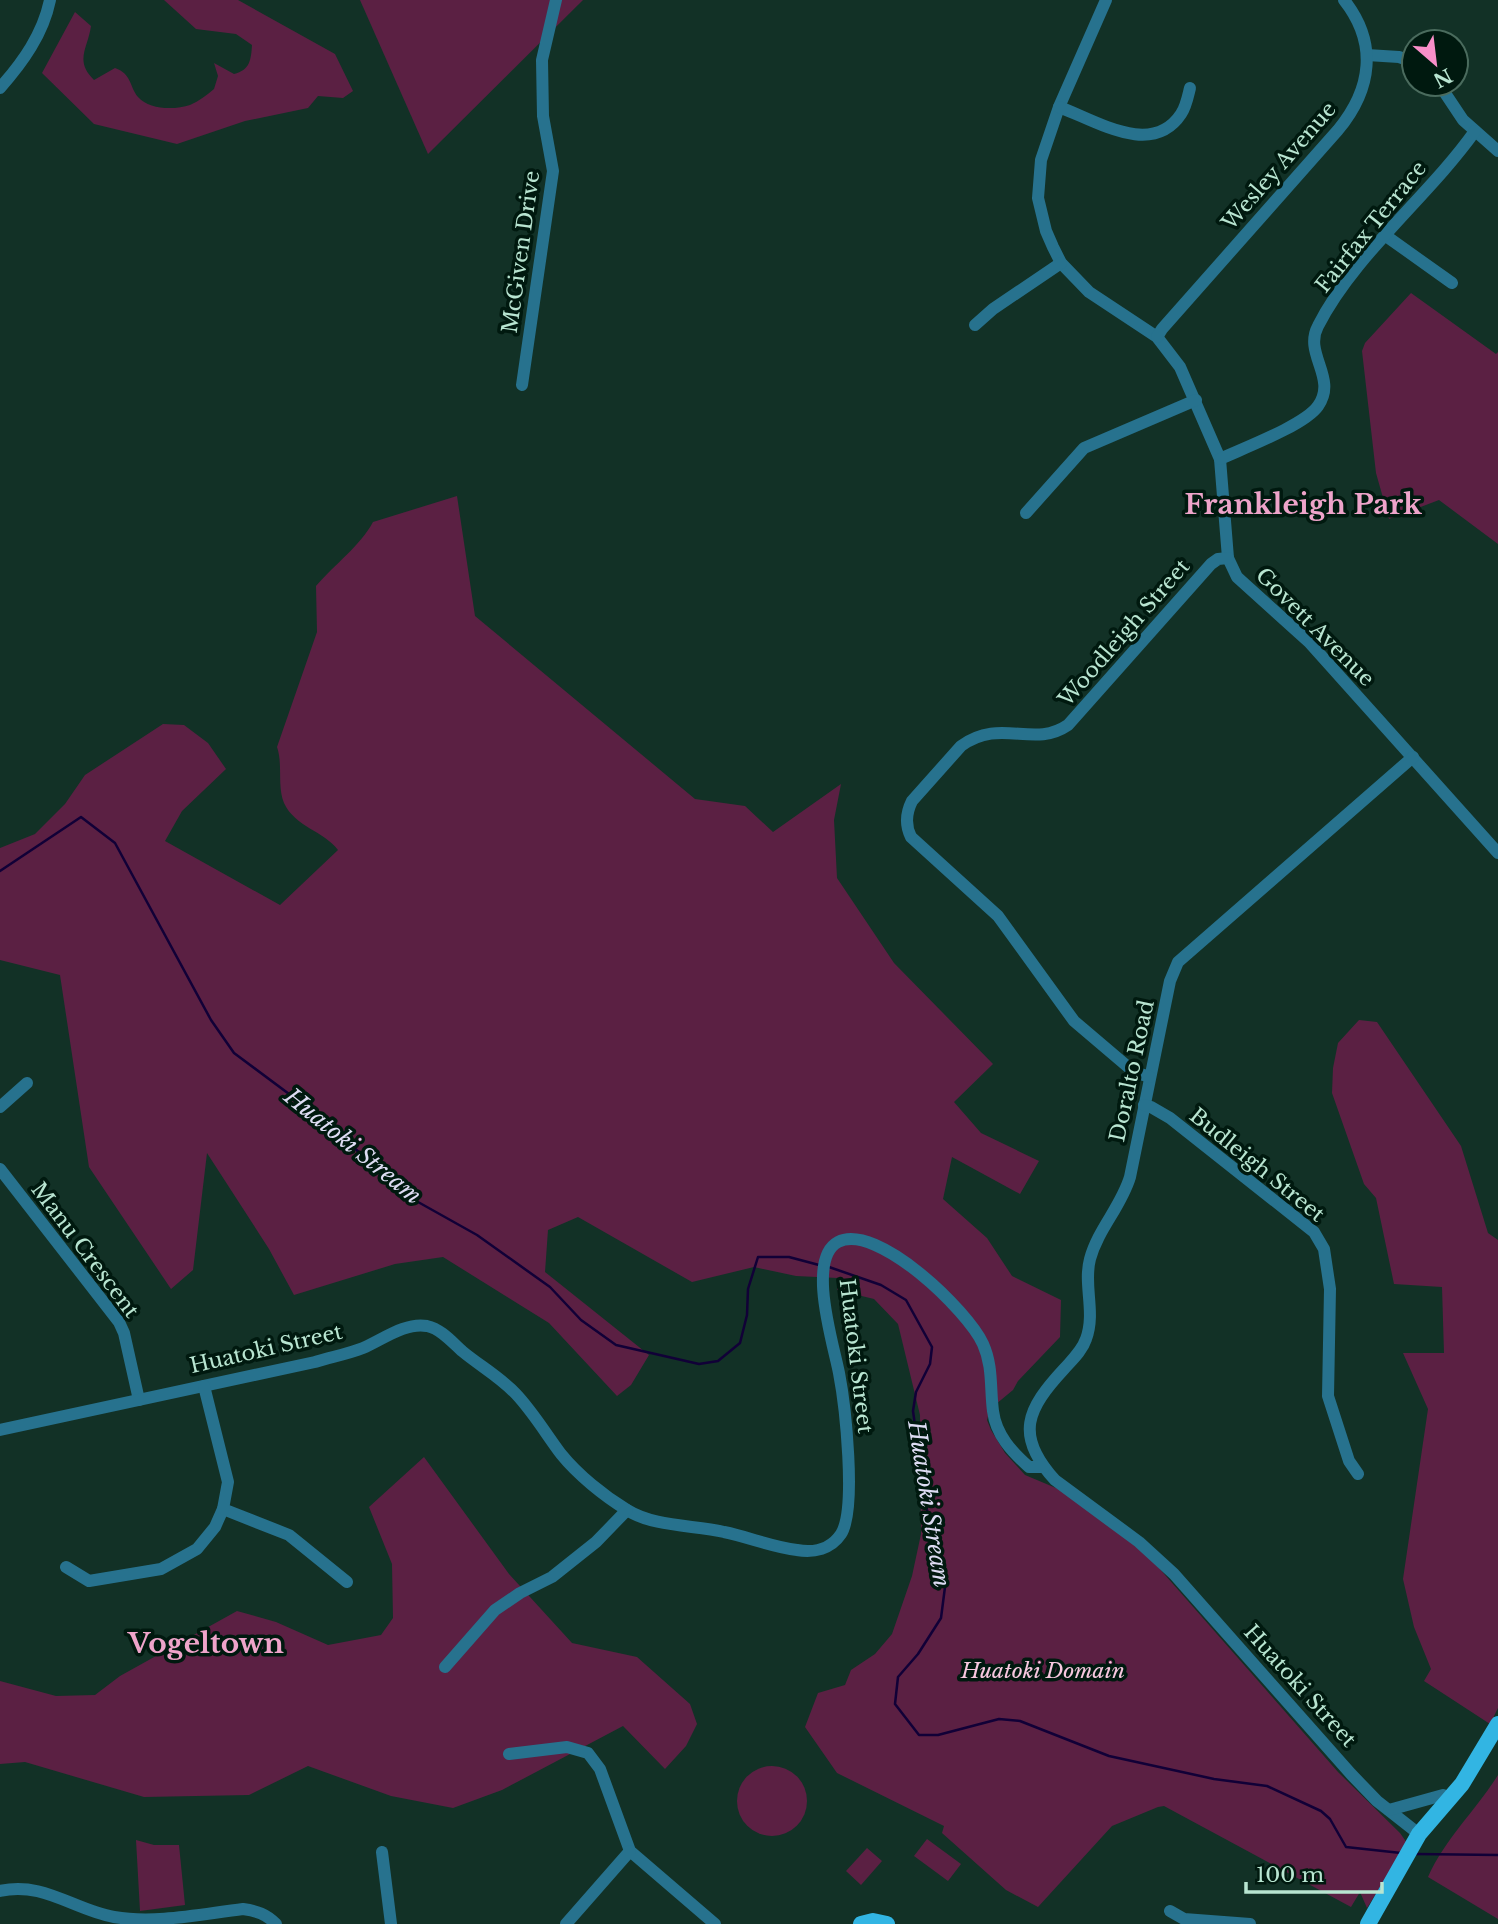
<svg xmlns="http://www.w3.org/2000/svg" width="1498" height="1924" viewBox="0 0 1498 1924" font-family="'Libre Baskerville',serif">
<rect width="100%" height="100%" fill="#123126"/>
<g fill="#5b2043">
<path d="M164 0H238L335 54 353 91 343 98 318 96 308 108 245 121 177 144 94 124 42 73 75 12 91 26C88 48 74 61 94 80L115 68C132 74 129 86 138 97 149 110 175 110 190 105 199 101 207 95 214 89L218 76 214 63 234 74C250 70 251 60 252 45L236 34 196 29Z"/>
<polygon points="360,0 583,0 428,154"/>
<polygon points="1411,293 1496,354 1498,352 1498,544 1439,500 1389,519 1376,473 1362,351 1365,343"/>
<path d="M457 496 475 616 695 799 745 806 773 832 841 784 834 820 837 878 894 963 993 1064 954 1102 981 1133 1039 1161 1020 1194 952 1157 943 1199 987 1238 1012 1276 1061 1300 1060 1337 1018 1381 1013 1390 990 1409 987 1420 991 1430 1005 1453 1025 1475 1075 1496 1144 1551 1338 1772 1400 1833 1407 1843 1367 1908 1360 1892 1351 1907 1164 1806 1158 1807 1112 1826 1038 1907 1006 1890 942 1833 944 1826 837 1773 805 1727 818 1693 845 1685 851 1670 875 1654 892 1634 912 1576 921 1534 920 1415 898 1324 874 1299 837 1290 838 1278 796 1276 754 1267 692 1282 578 1217 548 1230 545 1272 649 1355 631 1385 617 1396 549 1323 443 1257 395 1264 294 1295 269 1249 207 1153 193 1270 171 1289 89 1167 60 975 0 960V848L35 834 65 804 85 775 163 724 184 725 208 743 226 769 182 811 165 841 280 905 338 850C324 831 295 827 284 803 277 786 283 764 277 747L317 632 316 586C335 564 360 546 373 522Z"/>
<polygon points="1359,1020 1377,1022 1461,1146 1488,1233 1498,1240 1498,1708 1490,1724 1424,1681 1431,1669 1414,1627 1403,1579 1428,1409 1403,1353 1444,1353 1442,1287 1394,1284 1376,1198 1364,1184 1332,1093 1333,1068 1338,1043"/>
<polygon points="424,1457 509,1574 572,1643 637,1657 690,1704 697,1724 686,1746 665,1769 623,1726 502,1790 453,1808 391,1796 308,1766 249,1795 144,1797 25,1762 0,1764 0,1681 56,1696 95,1695 120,1676 237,1611 276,1622 328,1645 381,1635 393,1618 392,1564 369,1507"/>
<circle cx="772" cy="1801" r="35"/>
<path d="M1498 1775V1919L1428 1877C1445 1839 1476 1810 1498 1775Z"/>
<polygon points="927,1839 961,1864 948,1881 914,1856"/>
<polygon points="136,1840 154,1845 179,1845 185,1905 140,1911"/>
<polygon points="867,1848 882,1861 861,1885 846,1871"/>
</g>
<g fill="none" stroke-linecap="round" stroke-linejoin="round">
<g stroke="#110037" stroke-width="2.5">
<polyline points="0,871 81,817 115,843 211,1020 234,1053 328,1123 402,1193 477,1235 550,1287 581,1320 616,1345 699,1364 718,1361 740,1343 747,1315 748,1289 758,1257 789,1257 819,1265"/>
<polyline points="829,1267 881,1285 906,1300 932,1347 930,1364 916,1392 913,1411 927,1510 945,1587 941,1618 918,1654 898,1677 895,1704 919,1735 938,1735 999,1719 1020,1721 1109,1756 1214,1779 1267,1786 1321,1811 1330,1819 1346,1847 1401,1853"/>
<polyline points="1415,1854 1498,1855"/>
</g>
<g stroke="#27728e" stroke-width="12">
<polyline points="1106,0 1059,107 1041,160 1038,198 1046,231 1053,247 1061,263 1089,292 1157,337 1180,367 1220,459 1228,558 1237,577 1309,642 1498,853"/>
<polyline points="1367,55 1399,57 1414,62"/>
<polyline points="1439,84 1463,120 1498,151"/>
<path d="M0 88C23 62 43 34 50 0"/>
<path d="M1059 107C1095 120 1152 158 1181 114 1186 107 1188 96 1190 88"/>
<polyline points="1386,236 1452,283"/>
<polyline points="975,325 993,309 1061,263"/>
<path d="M1157 337 1162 329 1338 130C1372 89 1378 43 1344 0"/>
<polyline points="522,385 553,171 543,116 542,60 556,0"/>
<path d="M1220 459C1244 448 1305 425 1318 406 1338 378 1303 354 1318 326 1354 255 1429 196 1475 131"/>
<polyline points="1026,513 1084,448 1196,400"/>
<path d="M1413 757 1178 962 1170 981 1130 1177C1121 1207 1098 1229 1090 1259 1083 1285 1096 1312 1086 1339 1082 1351 1072 1360 1064 1369 1027 1409 1014 1435 1055 1480L1139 1542 1174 1574 1351 1774 1377 1801 1419 1834"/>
<path d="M1150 1077 1134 1072 1074 1021 998 916 911 837C905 825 906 813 912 801L961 746C1001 717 1033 749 1068 725L1211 564 1218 559 1228 558"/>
<polyline points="1144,1105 1151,1107 1170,1118 1314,1232 1324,1249 1330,1289 1328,1396 1349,1461 1358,1474"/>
<polyline points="0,1107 27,1083"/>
<polyline points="0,1169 119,1322 124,1333 139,1400"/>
<path d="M0 1430 315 1362C331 1357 348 1354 363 1348 382 1340 405 1322 427 1326 441 1329 452 1342 462 1351 480 1366 500 1377 516 1394 533 1412 546 1434 561 1454 578 1475 604 1496 627 1510 654 1527 694 1525 724 1532 749 1537 772 1547 797 1550 814 1553 831 1549 841 1534 857 1509 845 1404 839 1373 834 1346 806 1259 838 1242 877 1222 968 1311 983 1344 993 1366 990 1388 993 1411 996 1435 1012 1452 1029 1467H1044"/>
<polyline points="223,1509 289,1535 347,1582"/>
<polyline points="66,1567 89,1581 161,1569 197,1549 215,1527 223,1509 228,1482 204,1386"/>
<polyline points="445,1667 495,1610 520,1593 552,1577 596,1542 627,1510"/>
<polyline points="509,1754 567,1747 588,1753 600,1769 630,1851 715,1924"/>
<polyline points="1389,1810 1443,1795 1448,1798"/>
<polyline points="382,1852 391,1924"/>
<path d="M0 1891C43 1881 74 1910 114 1917 156 1924 201 1914 243 1909 257 1911 266 1914 276 1924"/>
<polyline points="1170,1911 1184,1919 1250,1924"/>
<polyline points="566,1924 630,1851"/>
</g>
<g stroke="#32b5e3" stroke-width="16">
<polyline points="861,1924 873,1921 887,1924"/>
<polyline points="1368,1924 1419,1834 1462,1784 1498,1724"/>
</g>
</g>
<g text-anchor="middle" stroke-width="7" stroke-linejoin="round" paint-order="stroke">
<g font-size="21" fill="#b8e5d1" stroke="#00190f">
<text transform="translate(1279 166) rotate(-49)" y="7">Wesley Avenue</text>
<text transform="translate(1371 227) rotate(-51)" y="7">Fairfax Terrace</text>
<text transform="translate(521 252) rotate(-82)" y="7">McGiven Drive</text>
<text transform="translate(1315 627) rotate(45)" y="7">Govett Avenue</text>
<text transform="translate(1124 633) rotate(-49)" y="7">Woodleigh Street</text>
<text transform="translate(1132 1071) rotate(-78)" y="7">Doralto Road</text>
<text transform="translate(1257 1165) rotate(39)" y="7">Budleigh Street</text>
<text transform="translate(85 1250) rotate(53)" y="7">Manu Crescent</text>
<text transform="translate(266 1349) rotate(-13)" y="7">Huatoki Street</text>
<text transform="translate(856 1356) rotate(83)" y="7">Huatoki Street</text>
<text transform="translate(1300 1686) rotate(48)" y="7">Huatoki Street</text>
</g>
<g font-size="21" font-style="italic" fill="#f8c8e0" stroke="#00190f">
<text x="1043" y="1678">Huatoki Domain</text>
</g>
<g font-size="23" font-style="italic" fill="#dddcf3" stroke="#00190f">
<text transform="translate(353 1146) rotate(39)" y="8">Huatoki Stream</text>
<text transform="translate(929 1504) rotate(81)" y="8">Huatoki Stream</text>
</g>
<g font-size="28" font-weight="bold" fill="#eea4ca" stroke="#00190f">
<text x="1303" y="514">Frankleigh Park</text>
<text x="206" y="1653">Vogeltown</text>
</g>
</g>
<g transform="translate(1435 63) rotate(152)"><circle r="33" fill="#00190f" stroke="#4a6b5d" stroke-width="2"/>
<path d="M0-5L12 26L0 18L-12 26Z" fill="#f98fc9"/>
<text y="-10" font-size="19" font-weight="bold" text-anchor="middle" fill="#b8e5d1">N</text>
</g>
<path d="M1246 1882v10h136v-10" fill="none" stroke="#b8e5d1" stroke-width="3.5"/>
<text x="1256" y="1882" font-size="21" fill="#b8e5d1" stroke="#00190f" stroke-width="5" paint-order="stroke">100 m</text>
</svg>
